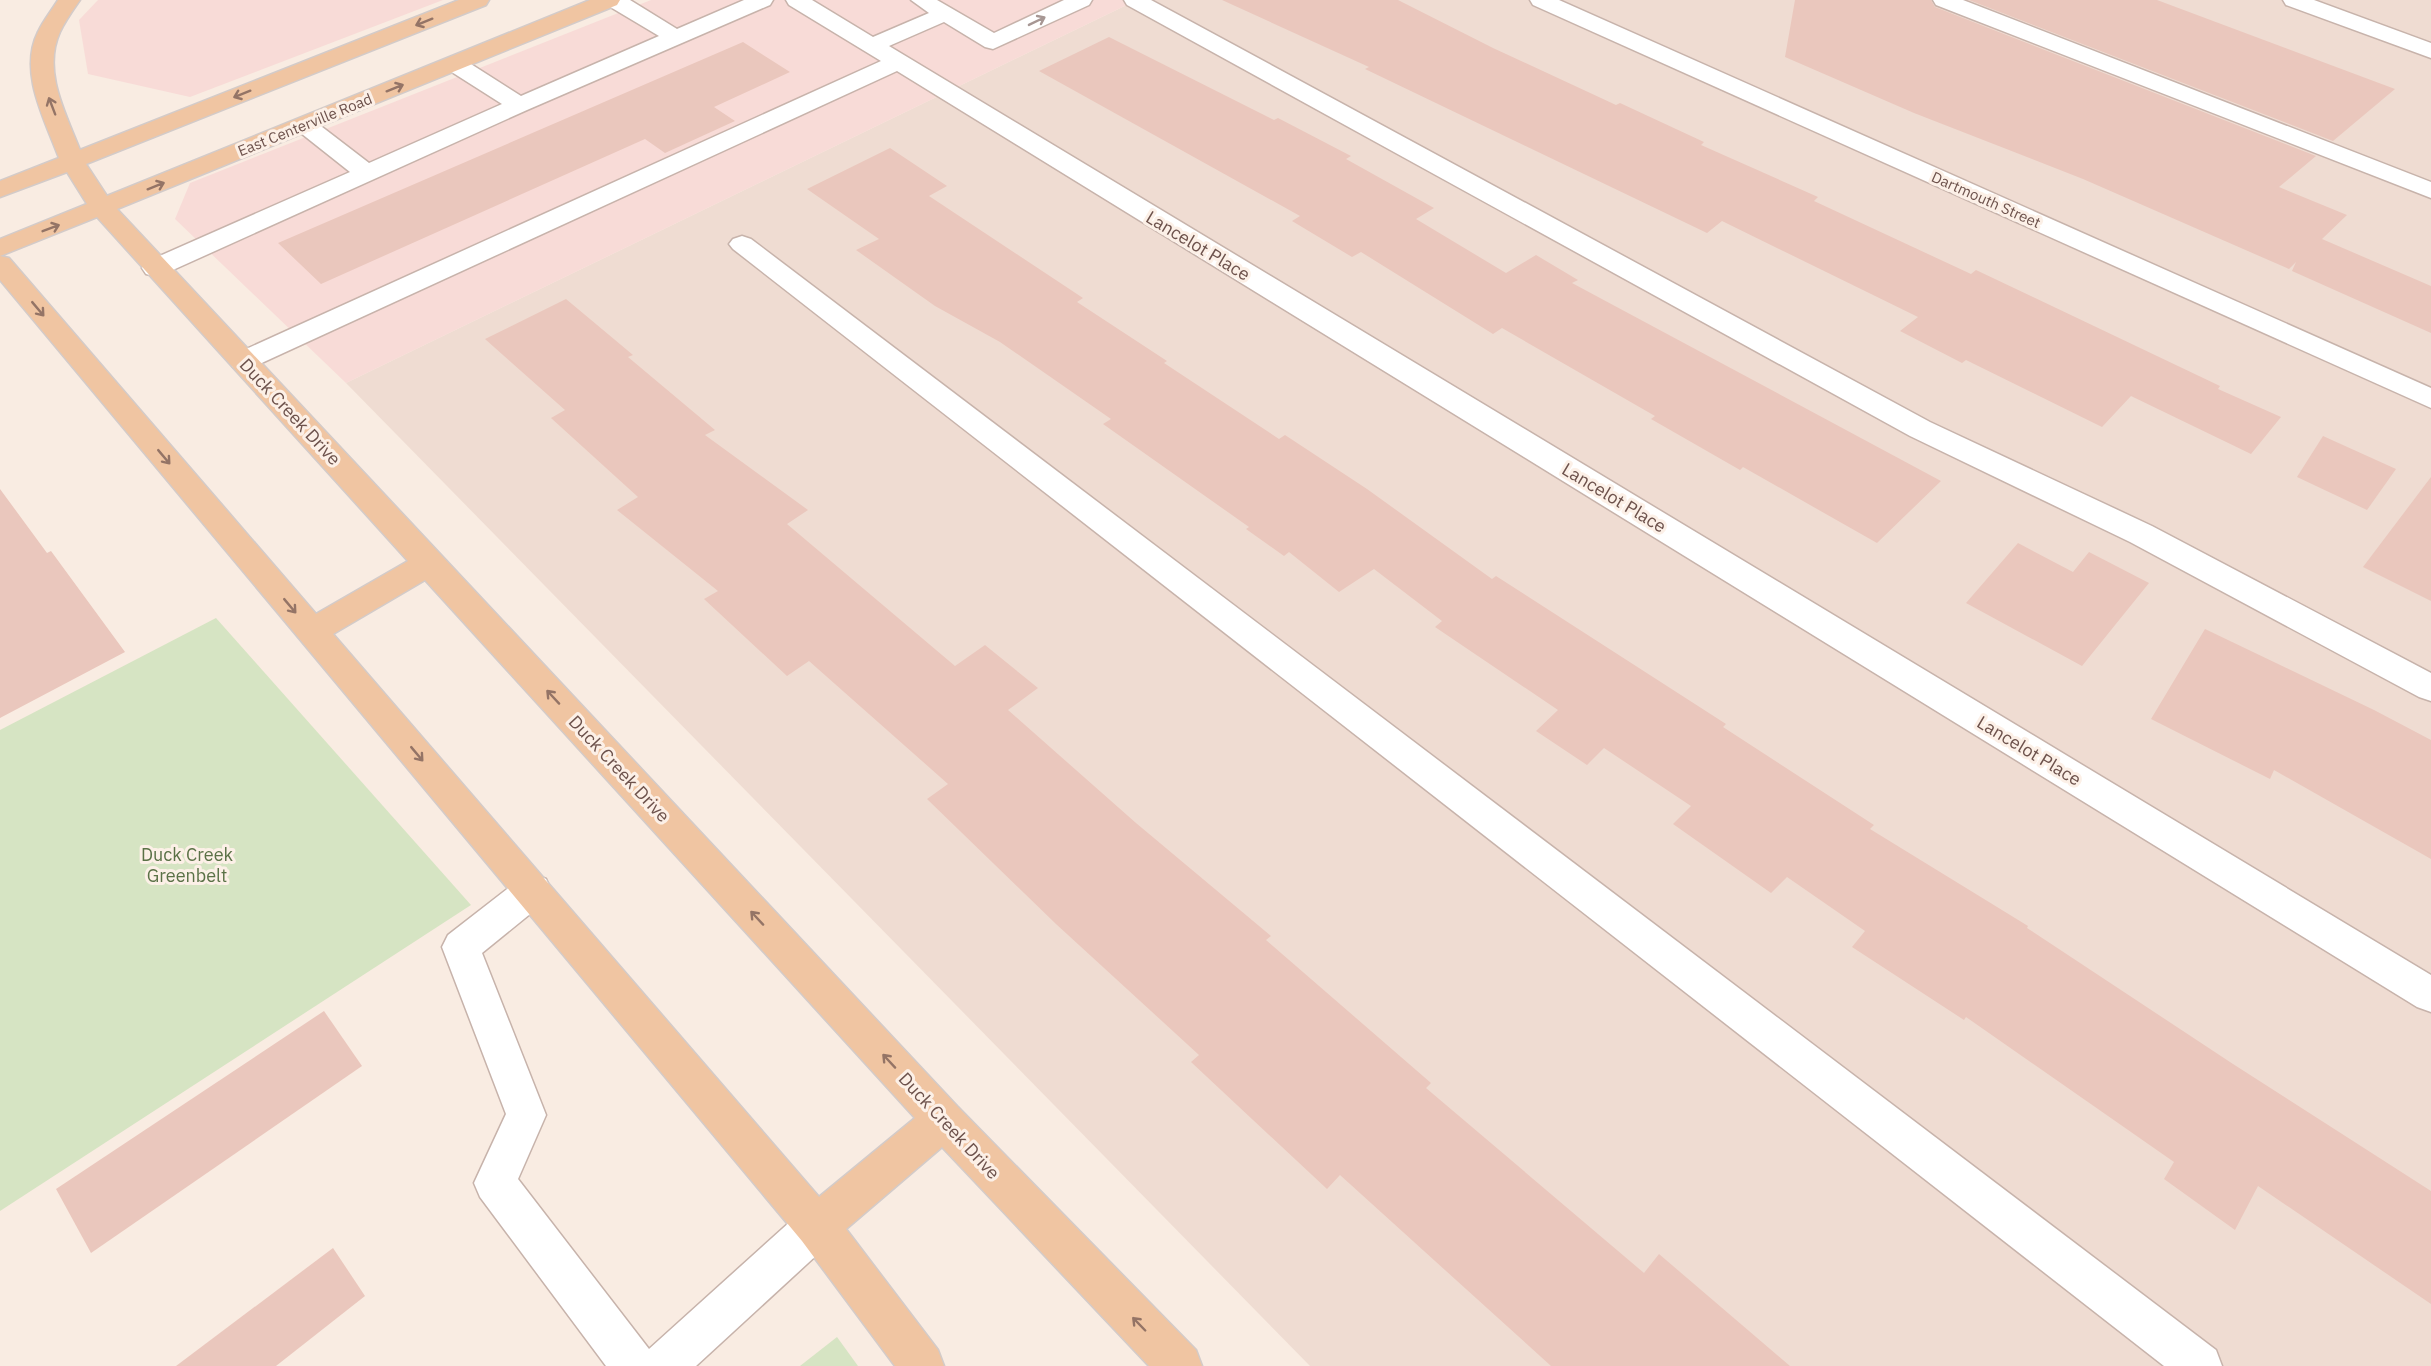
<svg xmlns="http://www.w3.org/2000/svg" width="2431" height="1366" viewBox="0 0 2431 1366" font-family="'IBM Plex Sans',sans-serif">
<rect width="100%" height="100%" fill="#f9ece2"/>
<polygon fill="#efdcd2" points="1137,0 2431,0 2431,1366 1310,1366 346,383"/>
<g fill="#f8dbd7">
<polygon points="98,0 443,0 190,97 88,74 79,20"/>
<polygon points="651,0 1137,0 346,383 175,219 190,183"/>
</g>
<g fill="#d6e4c3">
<polygon points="216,618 471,905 0,1211 0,730"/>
<polygon points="837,1337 858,1366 800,1366"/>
</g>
<g fill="#eac7bd">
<polygon points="1222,0 1398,0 1493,48 1616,105 1620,103 1704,142 1701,145 1818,197 1814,201 1971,274 1976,270 2220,386 2218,389 2281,417 2251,454 2131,396 2102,427 1966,360 1962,363 1900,331 1918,317 1722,221 1707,233 1365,69 1369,67"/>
<polygon points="1795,0 1931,0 1935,7 2316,156 2279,187 2347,215 2322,239 2431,286 2431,333 2292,271 2296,262 2289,269 2083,179 1914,113 1785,57"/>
<polygon points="1969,0 2157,0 2395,89 2333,141"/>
<polygon points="1109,37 1274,120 1278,118 1351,156 1346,159 1434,208 1416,219 1506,273 1536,255 1578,280 1572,283 1941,481 1877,543 1743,467 1740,470 1651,419 1655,416 1502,328 1493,334 1361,252 1352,257 1292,221 1300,216 1039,71"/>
<polygon points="743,42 790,72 714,107 735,121 665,153 645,139 321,284 278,243"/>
<polygon points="890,148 947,186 929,196 1083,298 1077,302 1167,361 1164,363 1279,439 1285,435 1367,489 1492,579 1496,576 1726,724 1723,727 1874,825 1870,829 2028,926 2027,928 2233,1064 2431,1191 2431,1304 2258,1186 2235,1230 2164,1179 2174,1162 1966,1017 1964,1020 1852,947 1865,931 1787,877 1771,893 1673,824 1691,806 1604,748 1587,765 1536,731 1558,710 1435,627 1442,621 1374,569 1339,592 1289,552 1284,556 1246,529 1249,527 1103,424 1111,419 1000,342 935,306 856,250 879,239 807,189"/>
<polygon points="566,299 633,355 628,357 715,430 705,435 808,510 787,524 955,666 985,645 1038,688 1008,710 1136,823 1271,936 1266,940 1431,1083 1426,1088 1644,1273 1659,1254 1790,1366 1551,1366 1340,1175 1327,1189 1191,1062 1199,1055 1056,924 927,799 948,784 809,661 787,676 704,599 718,591 617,510 638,497 551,418 565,410 485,339"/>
<polygon points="2323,436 2396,469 2367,510 2297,477"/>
<polygon points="2431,477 2431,601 2363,567"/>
<polygon points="0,489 47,553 51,551 125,652 0,718"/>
<polygon points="2018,543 2073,572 2089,552 2149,583 2082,666 1966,603"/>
<polygon points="2205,629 2374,710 2431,740 2431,859 2274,770 2270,779 2151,719"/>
<polygon points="324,1011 362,1066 91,1253 56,1189"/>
<polygon points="333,1248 365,1296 276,1366 176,1366"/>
</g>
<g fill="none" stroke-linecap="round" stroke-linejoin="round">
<g stroke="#c7b3ab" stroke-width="3">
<g id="minor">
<polygon points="604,0 630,0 677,29 744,0 773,0 770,5 527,110 164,274 155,276 146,274 142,268 146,262 350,172 297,130 293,125 297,120 305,118 313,120 369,163 502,104 447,69 444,64 447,59 455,57 463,59 521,96 659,36 607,5"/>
<polygon points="786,0 812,0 873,37 929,13 911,0 937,0 994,33 1064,0 1092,0 1089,5 993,49 985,47 944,22 889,46 2431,975 2431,1012 2417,1007 897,71 253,367 243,370 233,367 229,361 233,355 881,61 789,5"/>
<polygon points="1124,0 1151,0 1930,422 2152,526 2431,673 2431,701 2419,697 2130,542 1910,436 1127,5"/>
<polygon points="1530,0 1559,0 2431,388 2431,408 1533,5"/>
<polygon points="1933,0 1963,0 2431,182 2431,198 1936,5"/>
<polygon points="2283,0 2314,0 2431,43 2431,58 2286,5"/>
<polygon points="742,236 751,239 2216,1350 2222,1366 2164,1366 733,249 729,244 733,239"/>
<polygon points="533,874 546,879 551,890 546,901 482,953 546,1115 518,1179 649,1349 802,1211 817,1205 832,1211 838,1226 832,1241 696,1366 606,1366 480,1197 474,1183 506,1114 442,947 448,935 520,879"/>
</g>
</g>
<g stroke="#d3cbc9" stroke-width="3">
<path id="major" d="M58 0H80C73 10 65 21 60 32 42 71 66 114 80 150L459 0H489L486 5 86 164 107 196 590 0H620L617 5 117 209 957 1106 1196 1350 1202 1366H1149L942 1147 846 1229 938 1350 944 1366H895L802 1241 0 280V256L9 258 316 614 408 561 97 217 0 256V239L87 204 67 172 0 197V181L59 158C45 120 18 72 38 32 43 21 52 10 58 0ZM425 580 915 1118 819 1197 333 634Z"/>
</g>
<use href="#minor" fill="#fff" fill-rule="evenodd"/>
<use href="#major" fill="#f0c5a2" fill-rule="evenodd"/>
</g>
<defs><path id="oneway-shaft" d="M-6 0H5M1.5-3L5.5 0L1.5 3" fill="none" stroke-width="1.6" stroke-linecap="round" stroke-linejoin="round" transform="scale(1.5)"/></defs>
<use stroke="#a79794" href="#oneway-shaft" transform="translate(1037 21) rotate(-26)"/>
<g stroke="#947466">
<use href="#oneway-shaft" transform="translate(424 22) rotate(158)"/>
<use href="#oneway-shaft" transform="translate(395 88) rotate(-22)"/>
<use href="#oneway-shaft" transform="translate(242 94) rotate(158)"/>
<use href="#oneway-shaft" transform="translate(52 106) rotate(-111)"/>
<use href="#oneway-shaft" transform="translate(156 186) rotate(-22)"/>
<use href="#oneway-shaft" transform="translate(51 228) rotate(-21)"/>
<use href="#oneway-shaft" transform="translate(38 309) rotate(50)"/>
<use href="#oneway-shaft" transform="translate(164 457) rotate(50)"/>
<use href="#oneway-shaft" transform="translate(290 606) rotate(50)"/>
<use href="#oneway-shaft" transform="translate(553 697) rotate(-133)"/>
<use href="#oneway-shaft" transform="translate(417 754) rotate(50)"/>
<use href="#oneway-shaft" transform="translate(757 918) rotate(-133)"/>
<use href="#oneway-shaft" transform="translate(889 1061) rotate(-133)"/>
<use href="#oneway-shaft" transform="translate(1139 1324) rotate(-134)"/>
</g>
<g text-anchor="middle" stroke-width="6" stroke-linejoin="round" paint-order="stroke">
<g font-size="15" fill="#6d524c" stroke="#fcf0e7">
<text transform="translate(305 125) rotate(-22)" y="5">East Centerville Road</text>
<text transform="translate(1986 200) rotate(24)" y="5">Dartmouth Street</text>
</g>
<g font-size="18" fill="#6d524c" stroke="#fcf0e7">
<text transform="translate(1198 246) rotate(31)" y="6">Lancelot Place</text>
<text transform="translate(290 412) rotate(47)" y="6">Duck Creek Drive</text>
<text transform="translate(1614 498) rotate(31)" y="6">Lancelot Place</text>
<text transform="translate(2029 751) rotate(31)" y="6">Lancelot Place</text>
<text transform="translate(619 769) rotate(47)" y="6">Duck Creek Drive</text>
<text transform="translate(949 1126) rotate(47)" y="6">Duck Creek Drive</text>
</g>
<g font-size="18" fill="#5a7146" stroke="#fcf0e7">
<text x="187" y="861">Duck Creek<tspan x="187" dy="21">Greenbelt</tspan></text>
</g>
</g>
</svg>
